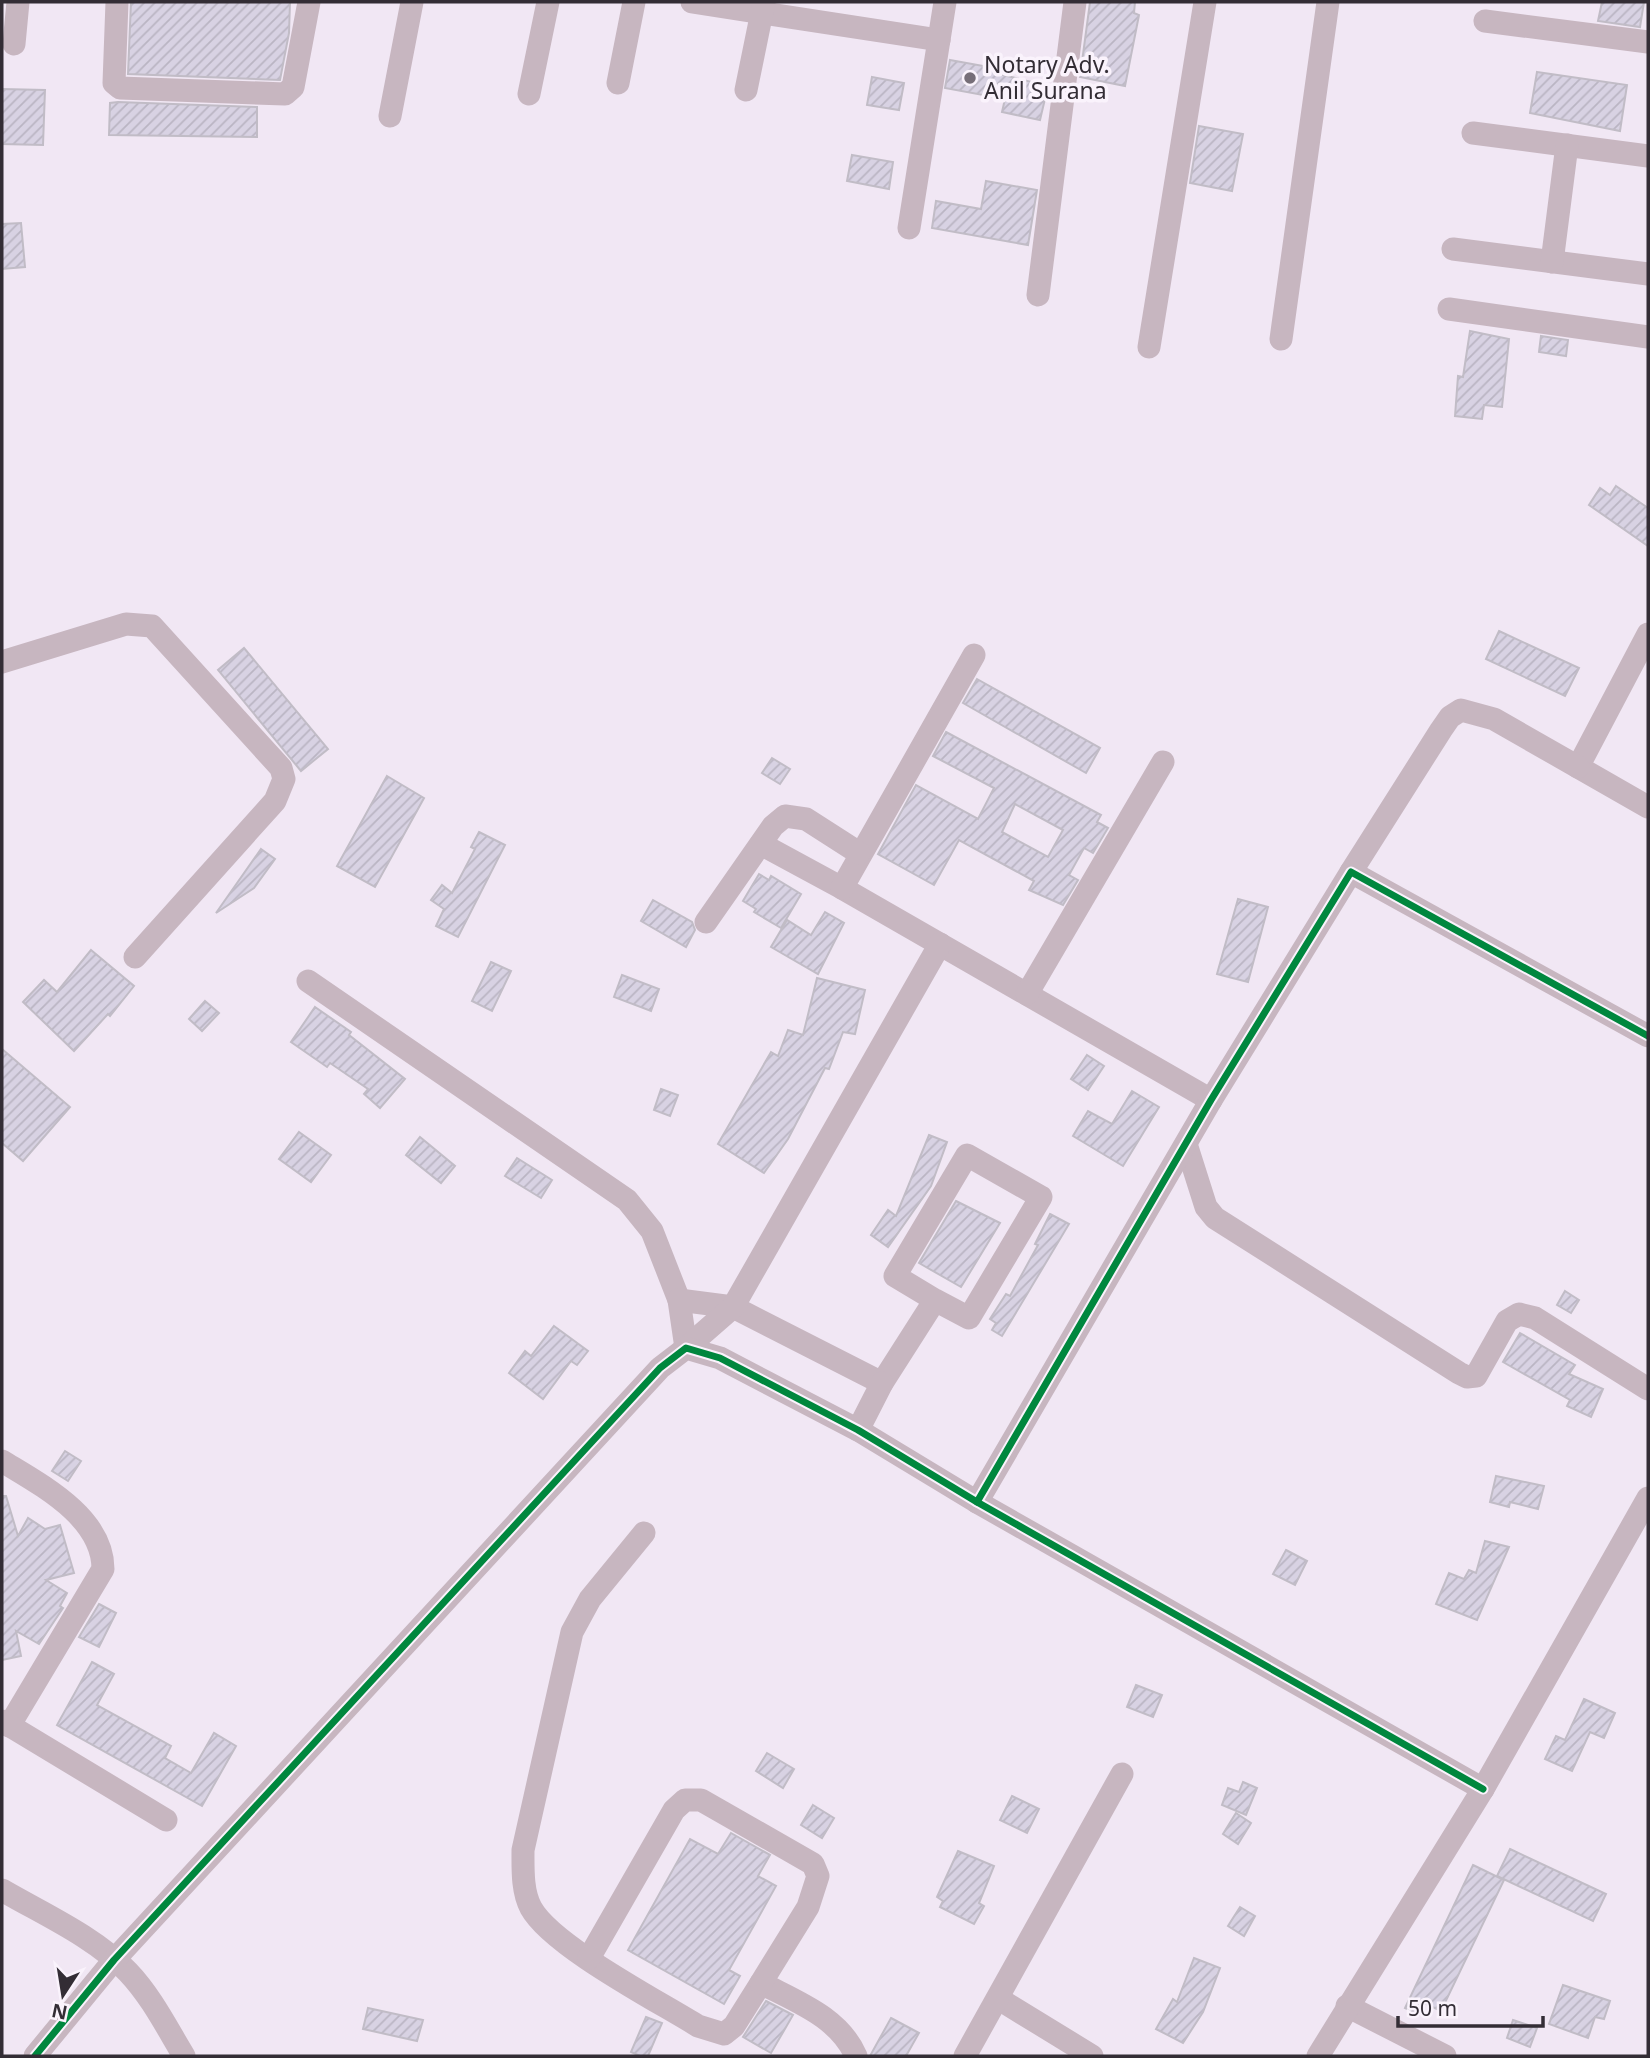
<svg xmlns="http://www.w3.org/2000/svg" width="1650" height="2058" viewBox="0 0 1650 2058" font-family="'Noto Sans',sans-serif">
<defs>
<pattern id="building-hatch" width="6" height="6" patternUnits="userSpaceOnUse" patternTransform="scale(1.75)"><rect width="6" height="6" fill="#d8d2e3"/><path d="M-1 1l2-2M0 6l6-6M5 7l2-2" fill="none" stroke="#bab5c3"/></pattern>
</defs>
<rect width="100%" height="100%" fill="#f1e7f4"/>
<g fill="url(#building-hatch)" stroke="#c1bcc6" stroke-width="2" fill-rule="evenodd">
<polygon points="131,2 290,2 289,33 280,80 128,74"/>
<polygon points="1090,2 1135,2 1134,13 1139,15 1125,86 1080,77"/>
<polygon points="1602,2 1644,2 1640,27 1598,21"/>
<polygon points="950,60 1000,69 999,74 1048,86 1040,120 1002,112 1005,99 945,88"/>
<polygon points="1537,72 1627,85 1620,131 1530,113"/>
<polygon points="872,77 904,83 899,110 867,105"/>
<polygon points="2,89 45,90 43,145 2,144"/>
<polygon points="118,102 257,107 257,137 109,135 110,103"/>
<polygon points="1199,126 1243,134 1232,191 1190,183"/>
<polygon points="852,155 893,162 889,189 847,181"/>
<polygon points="986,181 1037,190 1028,245 932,228 936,201 981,209"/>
<polygon points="21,223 25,267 2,269 2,224"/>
<polygon points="1470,331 1509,339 1502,407 1484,405 1482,419 1455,416 1458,376 1463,377"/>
<polygon points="1541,336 1568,340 1566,356 1539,352"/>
<polygon points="1616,486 1648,508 1648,546 1589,505 1600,488 1610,495"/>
<polygon points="1499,631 1579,668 1565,696 1486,659"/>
<polygon points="244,648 328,749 301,771 218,670"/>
<polygon points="977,679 1100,748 1086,773 963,703"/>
<path d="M946 732 1101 815 1097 822 1108 828 1093 853 1084 848 1069 875 1078 880 1063 905 1029 890 1034 881 959 840 934 885 878 854 916 785 978 819 994 788 933 756ZM1015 804 1063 830 1048 857 1002 832Z"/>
<polygon points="772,758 790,769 780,784 762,773"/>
<polygon points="387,776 424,798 375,887 337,866"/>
<polygon points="479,832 505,845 458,937 436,926 444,909 431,900 442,885 452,893 475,849 471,847"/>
<polygon points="261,849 275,859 254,888 216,913"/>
<polygon points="759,874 769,880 771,876 801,894 781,928 754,912 756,909 743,901"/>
<polygon points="1238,899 1268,907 1248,982 1217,974"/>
<polygon points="653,900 692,922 695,930 686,947 641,921"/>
<polygon points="825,912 844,923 818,974 771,947 787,920 811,935"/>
<polygon points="91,950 134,986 110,1016 108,1014 74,1051 23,1002 44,980 57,992"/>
<polygon points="491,962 511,971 492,1011 472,1001"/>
<polygon points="622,975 659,989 651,1011 614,997"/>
<polygon points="817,978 865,990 855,1034 843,1032 829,1069 825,1068 788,1139 764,1173 718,1144 771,1052 778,1056 788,1030 803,1035"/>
<polygon points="205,1001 219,1013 202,1031 189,1019"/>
<polygon points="315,1007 351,1032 349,1035 405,1079 380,1108 364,1094 368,1089 330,1063 327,1067 291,1042"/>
<polygon points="2,1049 70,1107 23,1161 2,1143"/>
<polygon points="1087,1055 1104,1066 1088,1090 1071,1079"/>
<polygon points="661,1089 678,1095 670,1116 654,1110"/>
<polygon points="1132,1091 1159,1107 1123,1166 1073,1136 1088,1111 1112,1124"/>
<polygon points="299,1132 331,1155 311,1182 279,1159"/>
<polygon points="929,1135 947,1142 931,1186 888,1247 871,1235 888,1210 896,1216"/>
<polygon points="420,1137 455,1166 441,1183 406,1155"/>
<polygon points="517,1158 552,1180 541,1198 505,1176"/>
<polygon points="956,1201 1000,1223 961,1287 919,1263"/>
<polygon points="1050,1214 1069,1224 1002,1336 992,1330 996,1323 990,1319 1006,1294 1010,1296 1038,1245 1035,1244"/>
<polygon points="1565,1291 1579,1300 1571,1313 1557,1305"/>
<polygon points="554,1326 588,1351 577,1365 571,1361 543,1399 509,1373 525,1351 531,1356"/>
<polygon points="1520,1333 1575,1365 1569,1374 1603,1389 1591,1417 1567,1406 1570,1400 1503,1362"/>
<polygon points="65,1451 81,1461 68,1481 52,1471"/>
<polygon points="1496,1476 1544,1486 1538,1509 1510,1502 1509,1507 1490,1502"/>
<polygon points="2,1496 6,1496 18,1536 28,1518 45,1529 60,1525 74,1573 46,1580 67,1593 60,1606 63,1608 39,1644 16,1631 21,1656 2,1660"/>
<polygon points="1485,1541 1509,1547 1477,1620 1436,1604 1449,1573 1464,1579 1469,1570 1476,1573"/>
<polygon points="1286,1550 1307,1561 1295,1585 1273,1574"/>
<polygon points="99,1604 116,1613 99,1647 79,1637"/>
<polygon points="92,1662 114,1674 97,1705 171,1746 165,1758 191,1773 214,1733 236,1746 202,1806 57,1725"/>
<polygon points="1136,1685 1162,1695 1153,1717 1127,1707"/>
<polygon points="1584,1699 1615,1713 1604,1738 1590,1732 1572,1771 1545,1759 1556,1736 1565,1740"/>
<polygon points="767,1753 794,1769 783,1788 756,1771"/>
<polygon points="1243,1782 1257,1788 1246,1815 1222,1805 1228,1788 1239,1792"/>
<polygon points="1012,1796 1039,1809 1027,1833 1000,1820"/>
<polygon points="813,1805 834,1818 822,1838 801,1825"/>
<polygon points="1236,1813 1251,1823 1238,1844 1223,1834"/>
<polygon points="731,1833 770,1855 758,1876 776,1886 729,1970 740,1976 724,2004 628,1950 690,1839 718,1854"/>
<polygon points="1510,1849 1606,1894 1593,1921 1497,1876"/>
<polygon points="958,1851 994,1866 979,1903 984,1906 974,1924 940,1907 943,1901 937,1897"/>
<polygon points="1473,1865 1504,1880 1441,2011 1424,2003 1419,2015 1405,2008"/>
<polygon points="1240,1907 1255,1916 1244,1936 1228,1926"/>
<polygon points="1194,1958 1220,1968 1203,2012 1183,2043 1156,2029 1173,1999 1177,2002"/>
<polygon points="1563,1985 1610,2001 1604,2019 1595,2017 1588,2038 1549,2024"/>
<polygon points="766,2001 793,2015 771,2053 743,2037"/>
<polygon points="368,2008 423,2020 417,2041 363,2029"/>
<polygon points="646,2017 662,2023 648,2056 640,2056 631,2052"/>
<polygon points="891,2018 919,2033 906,2056 870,2056"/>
<polygon points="1513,2020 1537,2028 1530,2047 1507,2038"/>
</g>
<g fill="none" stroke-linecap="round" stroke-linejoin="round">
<g stroke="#c7b6c0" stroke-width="23">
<polyline points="117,2 114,83 120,88 285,94 293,87 309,2"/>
<polyline points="692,2 939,40"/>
<polyline points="1485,21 1648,42"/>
<polyline points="14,44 18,2"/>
<polyline points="618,83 634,2"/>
<polyline points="746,90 764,2"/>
<polyline points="529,94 548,2"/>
<polyline points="390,116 412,2"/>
<polyline points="1473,133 1648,156"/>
<polyline points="909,228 945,2"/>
<polyline points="1453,249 1648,274"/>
<polyline points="1552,262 1567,145"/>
<polyline points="1038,295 1075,2"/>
<polyline points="1449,309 1648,337"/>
<polyline points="1281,339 1328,2"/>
<polyline points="1149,347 1205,2"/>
<polyline points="1648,634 1578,767 1648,807"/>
<polyline points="2,662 126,624 152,626 281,768 284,779 275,801 135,957"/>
<polyline points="761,844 842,888 1211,1100"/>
<polyline points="1351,872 1441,730 1450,717 1461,710 1494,719 1578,767"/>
<polyline points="842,888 974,655"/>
<polyline points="706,922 773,826 785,816 806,819 859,853"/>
<polyline points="308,981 627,1200 652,1231 679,1300"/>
<polyline points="1027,994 1163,762"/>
<polyline points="1186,1144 1206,1207 1215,1218 1459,1373 1467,1377 1476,1376 1507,1321 1519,1314 1535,1318 1648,1389"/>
<polyline points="686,1348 679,1300 733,1307 882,1383 935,1300 969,1318 1041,1197 967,1155 895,1276 935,1300"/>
<polyline points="686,1348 733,1307 940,944"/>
<polyline points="858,1430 882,1383"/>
<path d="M2 1461C41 1485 103 1517 103 1569L9 1726"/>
<polyline points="977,1502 1211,1100 1351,872 1648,1036"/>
<path d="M644 1533 590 1599 572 1632 523 1850C523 1869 522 1891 531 1908 552 1946 658 2001 698 2026L724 2034 734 2026 761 1983C797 2002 839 2017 856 2056"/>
<polyline points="2,1721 166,1820"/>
<path d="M2 1890C43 1914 95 1937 128 1972 151 1996 167 2028 184 2056"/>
<polyline points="589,1958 674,1810 685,1800 701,1800 813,1864 818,1876 808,1907 761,1983"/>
<polyline points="999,1999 1092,2056"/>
<polyline points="1347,2006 1445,2056"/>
<polyline points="35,2056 114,1960 660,1368 686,1348 720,1358 858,1430 977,1502 1483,1789"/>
<polyline points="965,2056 1122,1774"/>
<polyline points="1318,2056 1483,1789 1648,1498"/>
</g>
<g stroke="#faf3fc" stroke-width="11">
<g id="cycleway">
<polyline points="977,1502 1211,1100 1351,872 1648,1036"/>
<polyline points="35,2056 114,1960 660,1368 686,1348 720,1358 858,1430 977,1502 1483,1789"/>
</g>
</g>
<use href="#cycleway" stroke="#00873e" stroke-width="7"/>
</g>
<circle fill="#766e78" stroke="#faf3fc" stroke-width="2.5" cx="970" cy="78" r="7"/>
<g text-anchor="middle" stroke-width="7" stroke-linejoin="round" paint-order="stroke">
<g font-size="23" fill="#332d35" stroke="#faf3fc" text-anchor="start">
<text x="984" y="73">Notary Adv.<tspan x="984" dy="26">Anil Surana</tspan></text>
</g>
</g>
<rect width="1650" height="2058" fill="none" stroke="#332d35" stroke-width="7"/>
<g transform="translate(63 1995) rotate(192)" stroke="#faf3fc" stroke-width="5" paint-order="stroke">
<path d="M0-5L12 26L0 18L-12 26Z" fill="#332d35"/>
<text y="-10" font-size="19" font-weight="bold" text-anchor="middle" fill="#332d35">N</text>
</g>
<path d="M1398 2016v10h145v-10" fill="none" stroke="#332d35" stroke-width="3.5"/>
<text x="1408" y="2016" font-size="21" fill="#332d35" stroke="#faf3fc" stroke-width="5" paint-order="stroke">50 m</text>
</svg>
